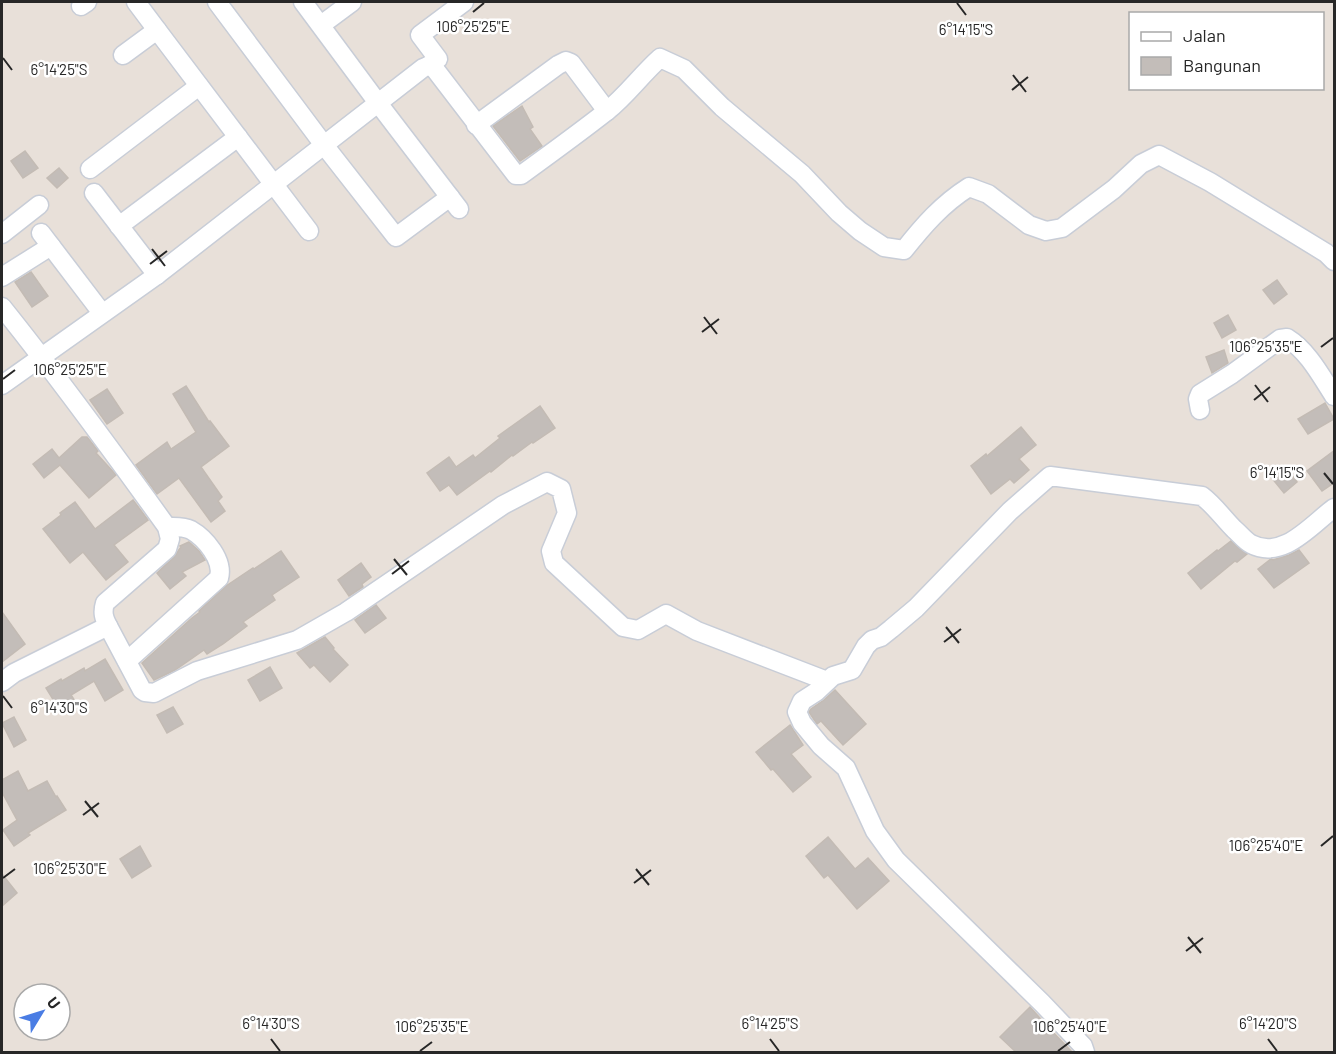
<svg xmlns="http://www.w3.org/2000/svg" width="1336" height="1054" viewBox="0 0 1336 1054" font-family="Barlow,sans-serif">
<rect width="100%" height="100%" fill="#e8e0d9"/>
<g fill="#c3bdb9" stroke="#c3bbb4" stroke-width="1.5">
<polygon points="522,106 533,127 530,129 542,146 520,161 493,126"/>
<polygon points="25,151 38,168 23,178 11,161"/>
<polygon points="59,168 68,178 57,188 47,178"/>
<polygon points="31,272 48,296 32,307 15,282"/>
<polygon points="1277,280 1287,294 1274,304 1263,290"/>
<polygon points="1228,315 1236,330 1222,338 1214,323"/>
<polygon points="1224,350 1228,363 1212,373 1206,357"/>
<polygon points="186,386 209,422 210,421 229,446 201,467 222,497 218,501 225,511 211,522 179,478 157,494 136,465 167,442 171,449 196,432 173,394"/>
<polygon points="107,389 123,413 107,424 90,400"/>
<polygon points="1325,403 1334,419 1308,434 1298,419"/>
<polygon points="540,406 555,428 533,443 532,442 513,456 512,455 491,472 490,471 457,495 449,485 440,491 427,473 449,457 456,467 473,455 475,458 500,438 498,436"/>
<polygon points="1021,427 1036,445 1019,459 1029,470 1014,483 1010,479 991,494 971,466 986,454 987,456"/>
<polygon points="82,437 87,437 91,442 98,451 96,453 116,475 89,498 60,465 44,478 33,464 52,449 59,458"/>
<polygon points="1335,450 1335,482 1322,491 1307,471"/>
<polygon points="1284,466 1297,482 1284,493 1271,477"/>
<polygon points="133,500 148,520 114,545 128,562 106,580 83,552 70,563 43,529 61,515 60,513 75,502 95,529"/>
<polygon points="1231,541 1247,554 1237,562 1235,561 1201,589 1188,573 1217,550 1218,551"/>
<polygon points="189,542 199,551 205,560 182,572 186,576 170,589 157,573 174,557 181,547 180,546"/>
<polygon points="1299,550 1309,563 1274,588 1258,569 1271,559 1273,560 1289,555"/>
<polygon points="281,551 299,577 272,595 275,600 243,622 247,626 223,644 207,654 204,650 175,670 154,680 142,663 192,618 200,612 199,611 226,586 253,568 254,569"/>
<polygon points="361,563 371,577 362,584 363,587 349,596 338,580"/>
<polygon points="376,605 386,618 365,633 355,620"/>
<polygon points="2,612 25,644 2,662"/>
<polygon points="325,637 334,648 333,649 348,665 330,682 314,665 310,668 297,653"/>
<polygon points="105,659 123,690 105,701 94,681 71,695 77,704 62,714 46,688 61,679 62,681 84,668 85,671"/>
<polygon points="270,667 282,688 260,701 248,680"/>
<polygon points="835,690 866,724 843,745 821,721 817,724 809,712 811,709 824,700"/>
<polygon points="173,707 183,724 167,733 157,715"/>
<polygon points="14,717 26,740 14,747 2,723"/>
<polygon points="790,725 803,745 791,754 811,777 793,792 773,769 771,770 756,752"/>
<polygon points="18,771 28,791 47,781 56,797 57,796 66,810 28,833 30,835 14,846 3,830 17,820 2,792 2,780"/>
<polygon points="828,837 855,869 868,858 889,881 857,909 828,875 824,878 806,856"/>
<polygon points="140,846 151,866 132,878 120,859"/>
<polygon points="2,874 17,893 2,906"/>
<polygon points="1030,1007 1047,1026 1073,1053 1017,1053 1000,1037"/>
</g>
<g fill="none" stroke-linecap="round" stroke-linejoin="round">
<g stroke="#c8cdd7" stroke-width="21">
<g id="minor">
<polyline points="136,2 157,30"/>
<polyline points="217,2 324,145 396,237 450,197"/>
<polyline points="303,2 378,103 459,209"/>
<polyline points="81,6 87,2"/>
<polyline points="321,25 352,2"/>
<polyline points="123,55 157,30 309,231"/>
<polyline points="428,66 438,59 420,35 464,2"/>
<polyline points="476,125 558,65 566,61 571,63 607,111"/>
<polyline points="90,169 199,86"/>
<polyline points="94,193 157,275"/>
<polyline points="119,226 238,137"/>
<polyline points="41,233 102,313"/>
<polyline points="2,234 39,205"/>
<polyline points="2,277 51,246"/>
<path d="M2 307C59 378 113 452 167 527L170 539 167 549 105 603C102 613 104 618 108 626"/>
<path d="M2 385 157 275 423 68 428 66 434 68 516 175H521C550 154 579 133 607 111 627 95 641 75 660 58L684 69 722 107 802 174 839 213 860 231 884 247 904 250C923 226 942 204 969 187L988 194 1029 225 1046 231 1062 228 1114 189 1141 164 1159 155 1210 182 1326 253 1334 261"/>
<path d="M1200 410 1198 399 1200 394 1232 374 1280 339 1287 338C1308 351 1321 376 1334 396"/>
<path d="M127 661 219 578C224 560 205 538 191 530 183 526 175 527 167 527"/>
<polyline points="2,682 14,673 108,626 142,690 145,692 154,693 197,671 297,640 346,612 503,505 547,482 561,489 567,513 551,551 554,563 623,627 638,630 666,614 697,631 827,681"/>
<path d="M1085 1052 1083 1046 1042 1003 896 860 875 831 846 768 821 746 802 723 797 712 802 701 816 692 833 676 852 670 866 646 872 640 881 637 891 629 916 608 1010 511 1050 476 1202 496C1214 505 1223 518 1234 529 1240 534 1245 541 1251 544 1283 561 1312 524 1334 508"/>
</g>
</g>
<use href="#minor" stroke="#fff" stroke-width="18"/>
</g>
<path fill="none" stroke="#272727" stroke-width="2" d="M957 3 966 15M473 12 484 3M3 58 12 70M1013 75 1026 92M1012 90 1028 77M152 249 165 266M150 264 167 251M704 317 717 334M702 332 719 319M1321 347 1333 338M3 379 15 370M1255 385 1268 402M1254 400 1270 387M1324 473 1333 484M394 559 407 575M392 574 409 561M946 627 959 643M944 642 961 629M3 696 12 708M85 801 98 817M83 815 99 803M1321 846 1333 836M636 869 649 885M3 878 15 869M634 883 651 870M1188 937 1201 953M1186 951 1203 938M271 1039 280 1051M770 1039 779 1051M1268 1039 1277 1051M420 1051 432 1042M1058 1051 1070 1042"/>
<g font-size="15" text-anchor="middle" fill="#272727" stroke="#fff" stroke-width="5" stroke-linejoin="round" paint-order="stroke">
<text x="473" y="32">106°25'25"E</text>
<text x="966" y="35">6°14'15"S</text>
<text x="59" y="75">6°14'25"S</text>
<text x="1266" y="352">106°25'35"E</text>
<text x="70" y="375">106°25'25"E</text>
<text x="1277" y="478">6°14'15"S</text>
<text x="59" y="713">6°14'30"S</text>
<text x="1266" y="851">106°25'40"E</text>
<text x="70" y="874">106°25'30"E</text>
<text x="271" y="1029">6°14'30"S</text>
<text x="770" y="1029">6°14'25"S</text>
<text x="1268" y="1029">6°14'20"S</text>
<text x="432" y="1032">106°25'35"E</text>
<text x="1070" y="1032">106°25'40"E</text>
</g>
<rect width="1336" height="1054" fill="none" stroke="#272727" stroke-width="6"/>
<rect x="1129" y="12" width="195" height="78" fill="#ffffff" stroke="#a9a9a9" stroke-width="1.5"/>
<rect x="1141" y="32" width="30" height="9" fill="#ffffff" stroke="#a9a9a9" stroke-width="1.5"/>
<text x="1183" y="42" font-size="18" fill="#272727">Jalan</text>
<rect x="1141" y="57" width="30" height="18" fill="#c3bdb9" stroke="#a9a9a9" stroke-width="1.5"/>
<text x="1183" y="72" font-size="18" fill="#272727">Bangunan</text>
<g transform="translate(42 1012) rotate(52)"><circle r="28" fill="#ffffff" stroke="#a9a9a9" stroke-width="1.5"/>
<path d="M0-4.5L10 22L0 15L-10 22Z" fill="#4a7de4"/>
<text y="-9" font-size="16" font-weight="bold" text-anchor="middle" fill="#272727">U</text>
</g>
</svg>
